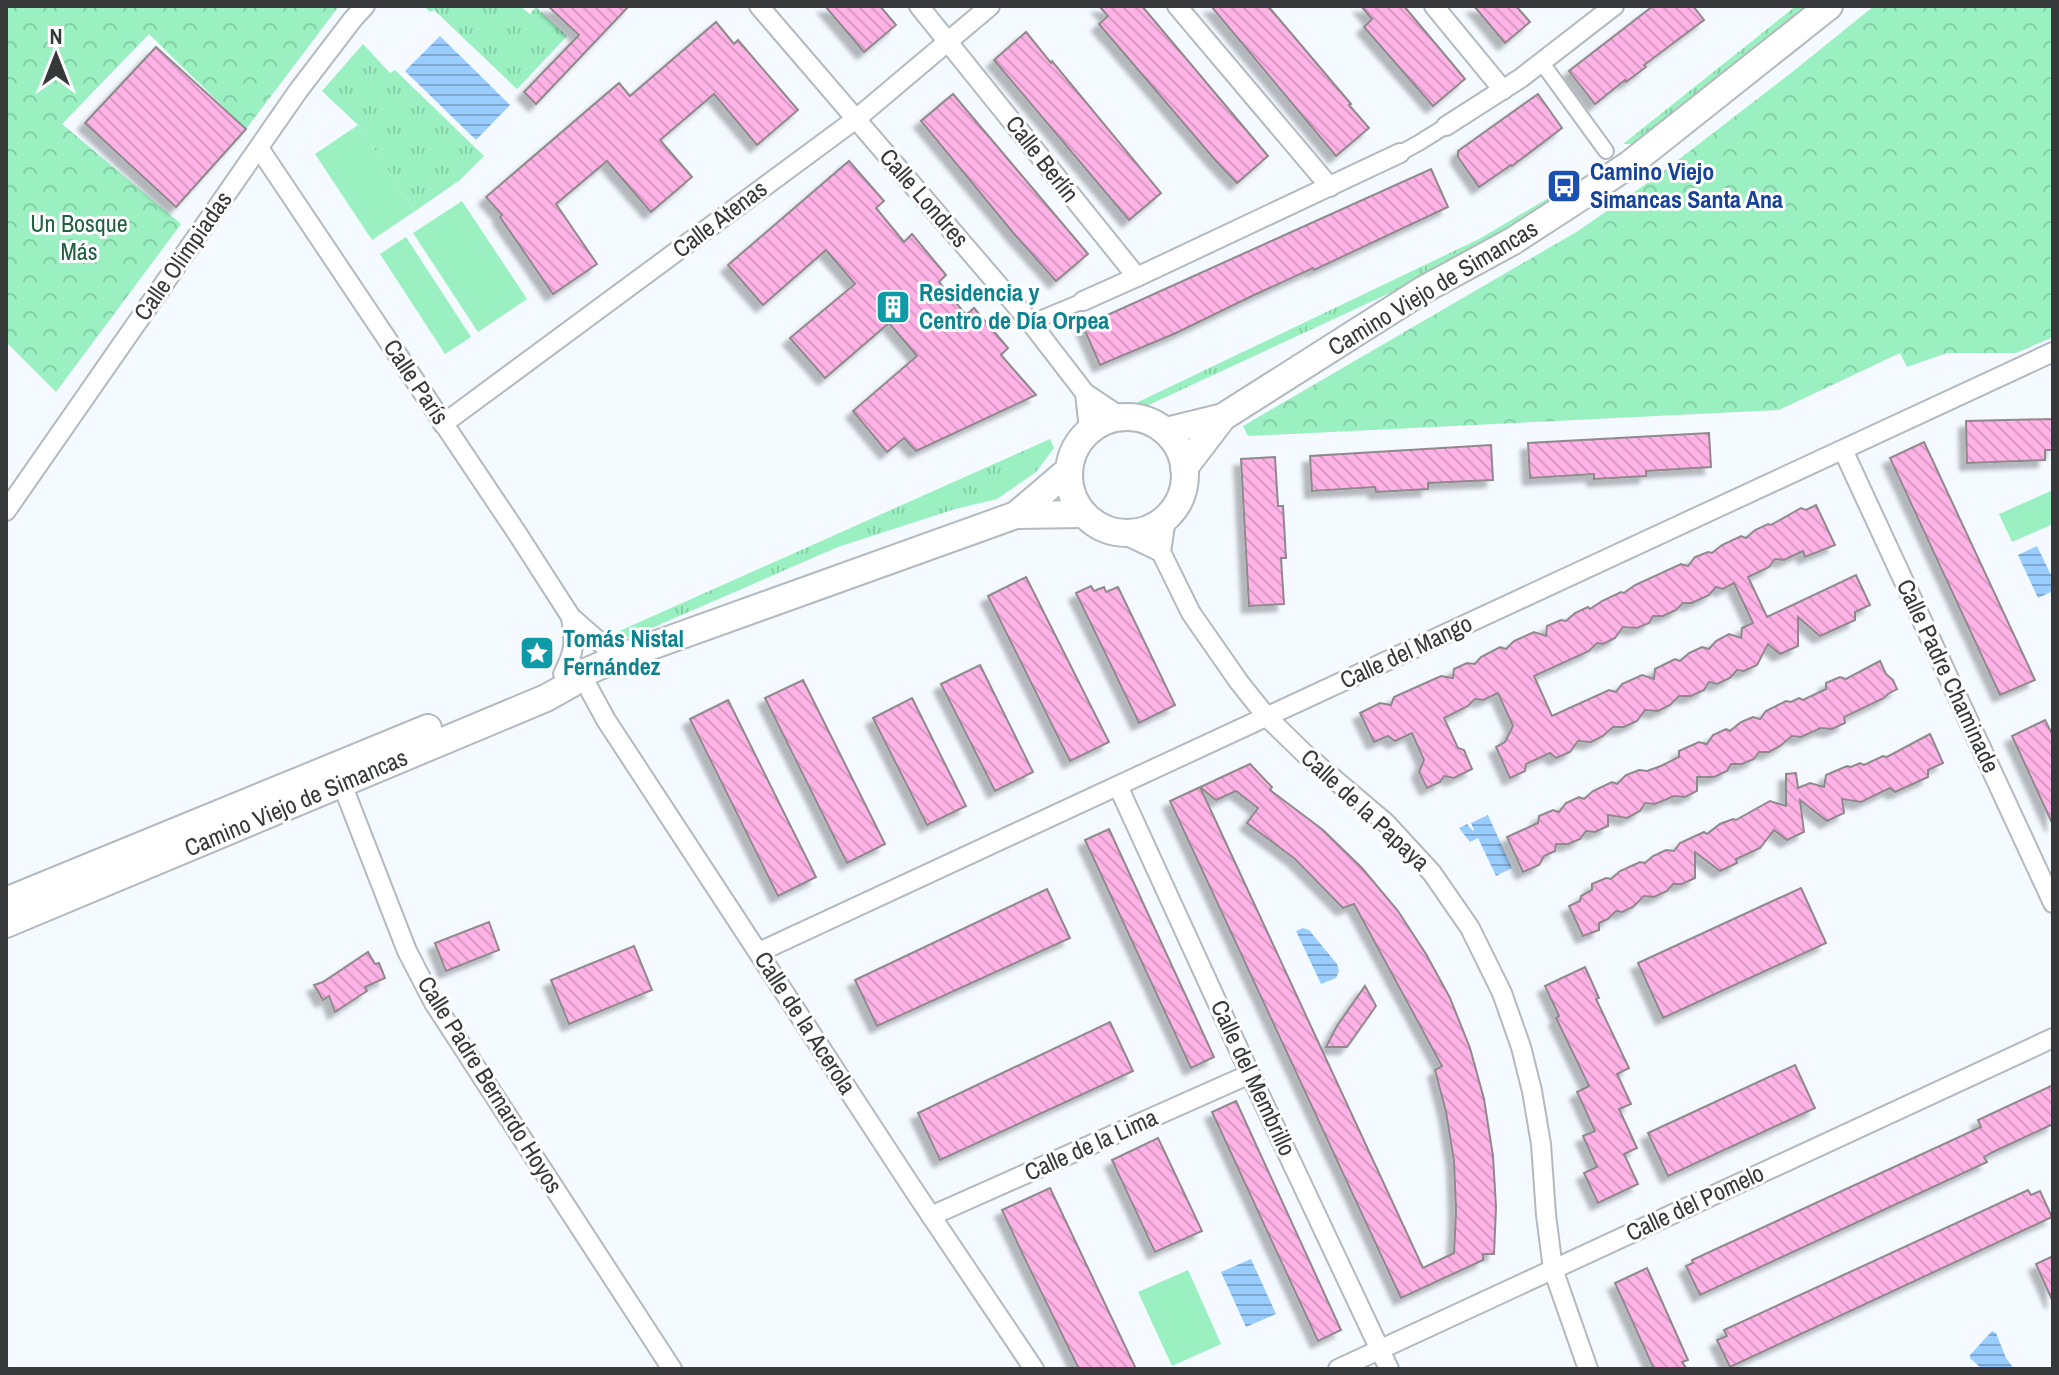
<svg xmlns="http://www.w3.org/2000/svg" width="2059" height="1375" viewBox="0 0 2059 1375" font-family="'Archivo Narrow',sans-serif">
<defs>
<pattern id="grass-tufts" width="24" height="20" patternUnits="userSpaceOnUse" patternTransform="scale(2)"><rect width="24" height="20" fill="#9af0c0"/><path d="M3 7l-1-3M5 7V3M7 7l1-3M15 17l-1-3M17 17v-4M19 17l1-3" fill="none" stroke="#85cfa6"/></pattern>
<pattern id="park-crowns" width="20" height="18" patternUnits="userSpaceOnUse" patternTransform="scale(2)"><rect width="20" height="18" fill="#9af0c0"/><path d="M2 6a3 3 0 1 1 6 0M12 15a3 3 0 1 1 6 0" fill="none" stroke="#85cfa6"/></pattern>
<pattern id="water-rules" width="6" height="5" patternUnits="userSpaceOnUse" patternTransform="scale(2)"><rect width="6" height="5" fill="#9acdff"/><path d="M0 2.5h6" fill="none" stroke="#7ea7cf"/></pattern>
<pattern id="building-back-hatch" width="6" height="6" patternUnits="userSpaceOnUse" patternTransform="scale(2)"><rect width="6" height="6" fill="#ffb2e5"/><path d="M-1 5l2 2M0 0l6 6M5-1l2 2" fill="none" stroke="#db9ac5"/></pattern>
<filter id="shadow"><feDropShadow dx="-7" dy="7" stdDeviation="2" flood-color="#0004"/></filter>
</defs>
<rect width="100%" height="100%" fill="#f4faff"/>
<g fill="url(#grass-tufts)">
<polygon points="424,6 520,6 530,14 536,7 567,36 517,89 434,10 430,12"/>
<polygon points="1796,6 1814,6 1639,144 1623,144"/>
<polygon points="363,44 390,73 395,70 484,156 460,180 415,211 358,125 322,91"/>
<polygon points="1550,197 1546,210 1420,279 1142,408 1136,403 1479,239"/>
<polygon points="1050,439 1054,448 1036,472 997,499 955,509 838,547 631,637 616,639 606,637"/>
</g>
<g fill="url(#park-crowns)">
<polygon points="6,6 339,6 246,129 149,34 62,124 181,224 56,392 6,342"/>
<polygon points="1874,6 2053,6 2053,337 2016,353 1947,353 1907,367 1900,353 1779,410 1248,436 1243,426 1578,231 1656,177 1791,73"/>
</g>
<g fill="#9af0c0">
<polygon points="358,125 415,211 372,240 315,154"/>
<polygon points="462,201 527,299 478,332 413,233"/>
<polygon points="406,237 471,337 445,354 380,254"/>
<polygon points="2053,490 2053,524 2012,542 1999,514"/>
<polygon points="1188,1270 1221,1344 1172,1366 1138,1292"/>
</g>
<g fill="url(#water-rules)">
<polygon points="440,36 510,105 476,140 405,71"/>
<polygon points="2037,546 2053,579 2053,591 2038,598 2018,555"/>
<polygon points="1488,815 1512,868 1496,876 1478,838 1470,842 1459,828 1467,824 1473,831 1474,830 1471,823"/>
<polygon points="1303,928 1309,930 1337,964 1339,971 1336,978 1321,984 1296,931"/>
<polygon points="1251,1259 1276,1314 1246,1327 1221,1272"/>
<polygon points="1992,1331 1996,1333 2006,1358 2014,1369 1982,1369 1970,1358 1970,1355"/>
</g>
<g fill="url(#building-back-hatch)" stroke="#8f898d" stroke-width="2" fill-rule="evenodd" filter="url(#shadow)">
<polygon points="548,6 629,6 536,104 524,92 579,35"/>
<polygon points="825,6 880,6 896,25 864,52"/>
<polygon points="1099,6 1142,6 1268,156 1237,183 1216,161 1099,24 1108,16"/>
<polygon points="1211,6 1268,6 1351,104 1349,105 1369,128 1336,156"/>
<polygon points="1361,6 1404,6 1465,79 1433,106 1364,27 1372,19"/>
<polygon points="1474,6 1516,6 1530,22 1505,43"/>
<polygon points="1653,6 1693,6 1704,20 1644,65 1646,67 1626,82 1625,80 1595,104 1569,71"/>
<polygon points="716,22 734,44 738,40 798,110 757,145 714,94 660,140 692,177 651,212 607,161 556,204 597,264 553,294 500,217 502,215 486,197 619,83 630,96"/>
<polygon points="1026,32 1051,63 1052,61 1161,193 1129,220 994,60"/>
<polygon points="156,47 246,129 176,207 85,123"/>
<polygon points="953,94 1088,254 1056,281 1015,235 921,121"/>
<polygon points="1538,94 1562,128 1512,166 1511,165 1479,187 1458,157 1458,151"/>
<polygon points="849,161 884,201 876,208 904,242 912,234 946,275 939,282 966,315 974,308 1008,348 1001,355 1036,395 916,451 904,438 887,452 853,411 917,356 889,323 825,378 790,338 855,284 826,250 763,305 728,265"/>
<polygon points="1431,169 1448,207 1314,270 1313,268 1252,296 1176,333 1100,365 1083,326"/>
<polygon points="2053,419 2053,450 2045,450 2045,460 1967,463 1966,421"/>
<polygon points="1709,433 1711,467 1646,471 1646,476 1594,479 1594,474 1530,478 1528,443"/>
<polygon points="1924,442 2035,680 2000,695 1890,458"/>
<polygon points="1491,445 1493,480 1428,483 1428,489 1376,492 1375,487 1312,491 1310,456"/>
<polygon points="1275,457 1278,506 1283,506 1286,558 1281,558 1284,604 1249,606 1241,459"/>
<path d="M1816 505 1835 545 1805 557 1803 551 1784 560 1775 559 1769 567 1748 577 1767 617 1856 575 1870 605 1855 612V620L1820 636 1798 617V646L1780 654 1768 644 1757 665 1744 671 1737 670 1730 678 1717 684 1709 682 1704 690 1691 696H1679L1670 705 1658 711 1645 710 1637 721 1624 727H1613L1603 736 1591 742 1578 741 1570 752 1556 758 1550 753 1526 764 1525 771 1510 778 1496 747 1505 742 1513 726 1498 693 1483 700 1475 699 1468 706 1444 718 1458 748 1464 750 1472 769 1454 778 1444 776 1440 782 1427 788 1419 772 1424 760 1412 733 1395 741 1388 736 1374 742 1360 713 1380 703 1391 705 1394 697 1441 676 1453 678 1454 669 1467 663 1475 664 1481 657 1500 647 1506 649 1514 641 1534 632 1546 636 1547 626 1561 620 1566 621 1575 613 1588 607 1590 609 1602 601 1621 592 1624 593 1635 585 1681 564 1688 566 1695 557 1708 552 1712 553 1722 545 1741 536 1746 538 1755 530 1768 524 1771 525 1801 508 1806 510ZM1734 583 1753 623 1742 628 1741 638 1729 634 1716 641 1709 649 1702 647 1689 653 1680 661 1675 659 1655 669 1654 679 1642 675 1622 684 1616 692 1609 690 1552 716 1534 676 1589 651 1597 643 1603 644 1615 638 1623 627 1637 628 1649 623 1653 616H1663L1676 610 1683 603H1692L1709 595 1716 587 1723 589Z"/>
<polygon points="1026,577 1109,742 1070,761 988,596"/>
<polygon points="1091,586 1094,591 1104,587 1106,592 1118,587 1175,705 1139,723 1076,593"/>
<polygon points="1880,661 1886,674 1893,680 1897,689 1888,694 1884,698 1844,717 1845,723 1832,729 1821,728 1801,737 1792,736 1780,746 1769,752 1759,752 1754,759 1742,764 1731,764 1727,771 1714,777 1697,777 1697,791 1685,797 1674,796 1655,804 1645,803 1640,811 1627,818 1608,815 1608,826 1595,832 1586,831 1580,839 1568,844 1556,844 1555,851 1544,856 1539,865 1523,872 1507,837 1538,823 1539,816 1553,810 1559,812 1566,803 1579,797 1584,799 1593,791 1612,782 1617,784 1626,775 1639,770 1647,771 1661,766 1679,757 1679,751 1699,742 1707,744 1713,735 1726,729 1730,731 1741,722 1753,717 1760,719 1766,711 1786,701 1791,702 1799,698 1803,700 1826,689 1826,683 1840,677 1846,679"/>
<polygon points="980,665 1033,772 995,791 941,684"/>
<polygon points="803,680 885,844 847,863 765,698"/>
<polygon points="912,698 966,806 927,825 873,718"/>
<polygon points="728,700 816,877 778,896 690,719"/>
<polygon points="2045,720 2053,736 2053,825 2012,736"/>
<polygon points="1930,734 1943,763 1928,770 1928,777 1895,792 1890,788 1861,802 1842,799 1844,813 1827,821 1800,800 1804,832 1787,840 1774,830 1760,848 1736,859 1737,863 1720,871 1695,852 1695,878 1682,884 1673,884 1667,891 1654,897 1644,896 1633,907 1622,912 1616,911 1608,919 1599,923 1599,930 1583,936 1569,906 1580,901 1581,896 1592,890 1592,884 1606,878 1611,879 1620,871 1640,862 1645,863 1653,856 1666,850 1674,851 1680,843 1704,832 1707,834 1720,824 1733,819 1736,820 1770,801 1786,806 1786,774 1796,773 1798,788 1810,783 1824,787 1826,775 1847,766 1851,767 1860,763 1864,765 1883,756 1887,757"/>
<path d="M1250 764 1272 787 1270 790 1323 830 1362 868 1398 911 1426 954 1450 998 1470 1048 1484 1099 1493 1156 1496 1207 1494 1254H1483V1260L1401 1298 1170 801ZM1200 787 1216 800 1236 791 1258 808 1247 823 1295 859 1343 908 1354 904 1442 1066 1435 1070 1446 1112 1454 1161 1456 1211 1454 1253 1423 1268Z"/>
<polygon points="1109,829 1214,1057 1191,1068 1085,840"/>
<polygon points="1801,888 1826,943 1663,1018 1638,963"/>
<polygon points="1047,889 1070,938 877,1026 855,980"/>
<polygon points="489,922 499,950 446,971 435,943"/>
<polygon points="634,946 652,990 569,1024 551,980"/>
<polygon points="368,952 375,964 379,963 385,978 365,987 367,991 335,1012 329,996 323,1000 314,985 323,982"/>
<polygon points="1585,967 1599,998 1596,999 1629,1068 1617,1074 1631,1104 1619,1109 1637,1148 1624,1154 1638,1184 1598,1203 1584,1173 1597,1167 1583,1136 1595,1131 1577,1092 1589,1086 1556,1018 1559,1016 1545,986"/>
<polygon points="1365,986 1376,1006 1347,1047 1326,1047 1337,1026"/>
<polygon points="1110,1022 1133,1071 940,1160 918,1113"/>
<polygon points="1795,1065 1815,1108 1668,1176 1648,1133"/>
<polygon points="2053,1085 2053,1124 1993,1152 1984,1157 1987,1162 1700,1295 1686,1266 1693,1263 1692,1260 1981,1127 1978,1120"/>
<polygon points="1236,1101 1341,1330 1318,1341 1212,1112"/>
<polygon points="1158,1138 1202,1231 1155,1252 1112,1160"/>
<polygon points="1050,1188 1136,1369 1079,1369 1025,1259 1002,1210"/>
<polygon points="2028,1190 2031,1195 2040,1191 2052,1217 1730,1367 1717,1340 1727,1336 1724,1330"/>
<polygon points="2053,1256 2053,1302 2036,1264"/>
<polygon points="1647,1268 1688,1360 1682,1362 1687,1369 1654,1369 1615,1283"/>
</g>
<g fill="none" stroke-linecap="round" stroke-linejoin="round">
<g stroke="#b4b9bd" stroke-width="18">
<g id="pedestrian">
<polyline points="1542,63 1606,151"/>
<polyline points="1400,153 1417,144 1446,126"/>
<polyline points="1042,318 1083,301"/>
</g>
</g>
<g stroke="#b4b9bd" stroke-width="22">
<g id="minor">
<polyline points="759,6 1031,323 1085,393 1121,417"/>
<polyline points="919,6 1137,277"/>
<polyline points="1177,6 1330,187"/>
<polyline points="1434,6 1503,90"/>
<polyline points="1446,126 1521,78 1614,6"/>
<polyline points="259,148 517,533 571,617 618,658"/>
<polyline points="1083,301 1139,276 1400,153"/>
<polyline points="1085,393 1089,430"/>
<polyline points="443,424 856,119 990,6"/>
<polyline points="1843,450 2053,903"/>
<polyline points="6,511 298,91 353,19 365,6"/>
<polyline points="1166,519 1161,552 1191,613 1239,682 1266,716 1307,756 1386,823 1432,873 1470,928 1502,993 1521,1047 1532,1091 1541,1144 1546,1215 1553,1269 1588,1369"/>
<polyline points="1121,533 1161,552"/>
<path d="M563 674C575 651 575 643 571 617"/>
<polyline points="581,674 606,720 915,1192 1034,1369"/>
<polyline points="342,784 407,951 434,1003 672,1369"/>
<polyline points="1118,786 1250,1074 1389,1369"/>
<polyline points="759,952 2053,352"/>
<polyline points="931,1216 1250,1074"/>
<polyline points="1338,1369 2053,1038"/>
</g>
</g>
<g stroke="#b4b9bd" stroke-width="30">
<g id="secondary">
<circle cx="1127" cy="475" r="58"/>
<polyline points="1166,431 1223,417 1423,290 1513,241 1573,202 1630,164 1829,6"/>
<polyline points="1184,468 1223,417"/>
<polyline points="1016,515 1069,470"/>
<polyline points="6,901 428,728"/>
<polyline points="6,924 546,698 571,684 581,674 618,658 1016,515 1083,514"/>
</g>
</g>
<use href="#pedestrian" stroke="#fff" stroke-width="14"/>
<use href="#minor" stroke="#fff" stroke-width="18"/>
<use href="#secondary" stroke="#fff" stroke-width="26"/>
</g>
<defs>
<g id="bus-square" transform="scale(1.8)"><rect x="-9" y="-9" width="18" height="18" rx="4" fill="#1a4fb4" stroke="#fff"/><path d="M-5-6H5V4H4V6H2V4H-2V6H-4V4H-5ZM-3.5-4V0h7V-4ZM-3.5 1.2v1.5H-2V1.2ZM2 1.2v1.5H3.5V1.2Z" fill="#fff"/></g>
<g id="building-square" transform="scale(1.8)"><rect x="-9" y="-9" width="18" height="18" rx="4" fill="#0f9aa8" stroke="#fff"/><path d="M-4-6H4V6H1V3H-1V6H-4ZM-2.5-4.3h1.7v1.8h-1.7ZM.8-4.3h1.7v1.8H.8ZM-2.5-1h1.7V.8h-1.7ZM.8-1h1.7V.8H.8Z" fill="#fff"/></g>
<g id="sight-square" transform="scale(1.8)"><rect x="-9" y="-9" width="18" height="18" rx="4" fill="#0f9aa8" stroke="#fff"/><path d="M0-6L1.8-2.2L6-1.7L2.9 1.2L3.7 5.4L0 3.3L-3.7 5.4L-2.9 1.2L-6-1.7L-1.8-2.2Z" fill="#fff"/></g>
</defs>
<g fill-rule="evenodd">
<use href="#bus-square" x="1564" y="186"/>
<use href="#building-square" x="893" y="307"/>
<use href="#sight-square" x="537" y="653"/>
</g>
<g text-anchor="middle" stroke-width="6" stroke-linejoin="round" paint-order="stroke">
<g font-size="24" fill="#36383a" stroke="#fff">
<text transform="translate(1042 159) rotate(52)" y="8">Calle Berlín</text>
<text transform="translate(924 198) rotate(49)" y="8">Calle Londres</text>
<text transform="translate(720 219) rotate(-37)" y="8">Calle Atenas</text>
<text transform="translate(183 256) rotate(-55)" y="8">Calle Olimpiadas</text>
<text transform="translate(1433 288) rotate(-31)" y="8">Camino Viejo de Simancas</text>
<text transform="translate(416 382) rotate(56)" y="8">Calle París</text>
<text transform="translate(1406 652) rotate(-25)" y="8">Calle del Mango</text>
<text transform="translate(1948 676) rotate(65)" y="8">Calle Padre Chaminade</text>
<text transform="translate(296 803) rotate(-23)" y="8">Camino Viejo de Simancas</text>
<text transform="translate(1365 810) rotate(43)" y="8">Calle de la Papaya</text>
<text transform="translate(805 1023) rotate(57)" y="8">Calle de la Acerola</text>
<text transform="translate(1253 1078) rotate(65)" y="8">Calle del Membrillo</text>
<text transform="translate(490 1085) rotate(58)" y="8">Calle Padre Bernardo Hoyos</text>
<text transform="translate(1091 1145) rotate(-24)" y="8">Calle de la Lima</text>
<text transform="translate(1695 1203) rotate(-25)" y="8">Calle del Pomelo</text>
</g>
<g font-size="24" font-weight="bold" fill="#164399" stroke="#fff" text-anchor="start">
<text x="1590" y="180">Camino Viejo<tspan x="1590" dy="28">Simancas Santa Ana</tspan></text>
</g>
<g font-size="24" fill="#1f6041" stroke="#fff">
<text x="79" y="232">Un Bosque<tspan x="79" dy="28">Más</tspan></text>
</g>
<g font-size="24" font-weight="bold" fill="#0d838f" stroke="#fff" text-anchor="start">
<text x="919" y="301">Residencia y<tspan x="919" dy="28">Centro de Día Orpea</tspan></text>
<text x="563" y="647">Tomás Nistal<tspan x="563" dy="28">Fernández</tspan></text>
</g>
</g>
<rect width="2059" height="1375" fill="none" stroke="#36383a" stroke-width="16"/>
<g transform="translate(56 56)" stroke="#ffffff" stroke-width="6" paint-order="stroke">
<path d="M0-6L14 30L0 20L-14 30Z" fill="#36383a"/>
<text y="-12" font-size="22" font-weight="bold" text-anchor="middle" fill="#36383a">N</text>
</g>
</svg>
